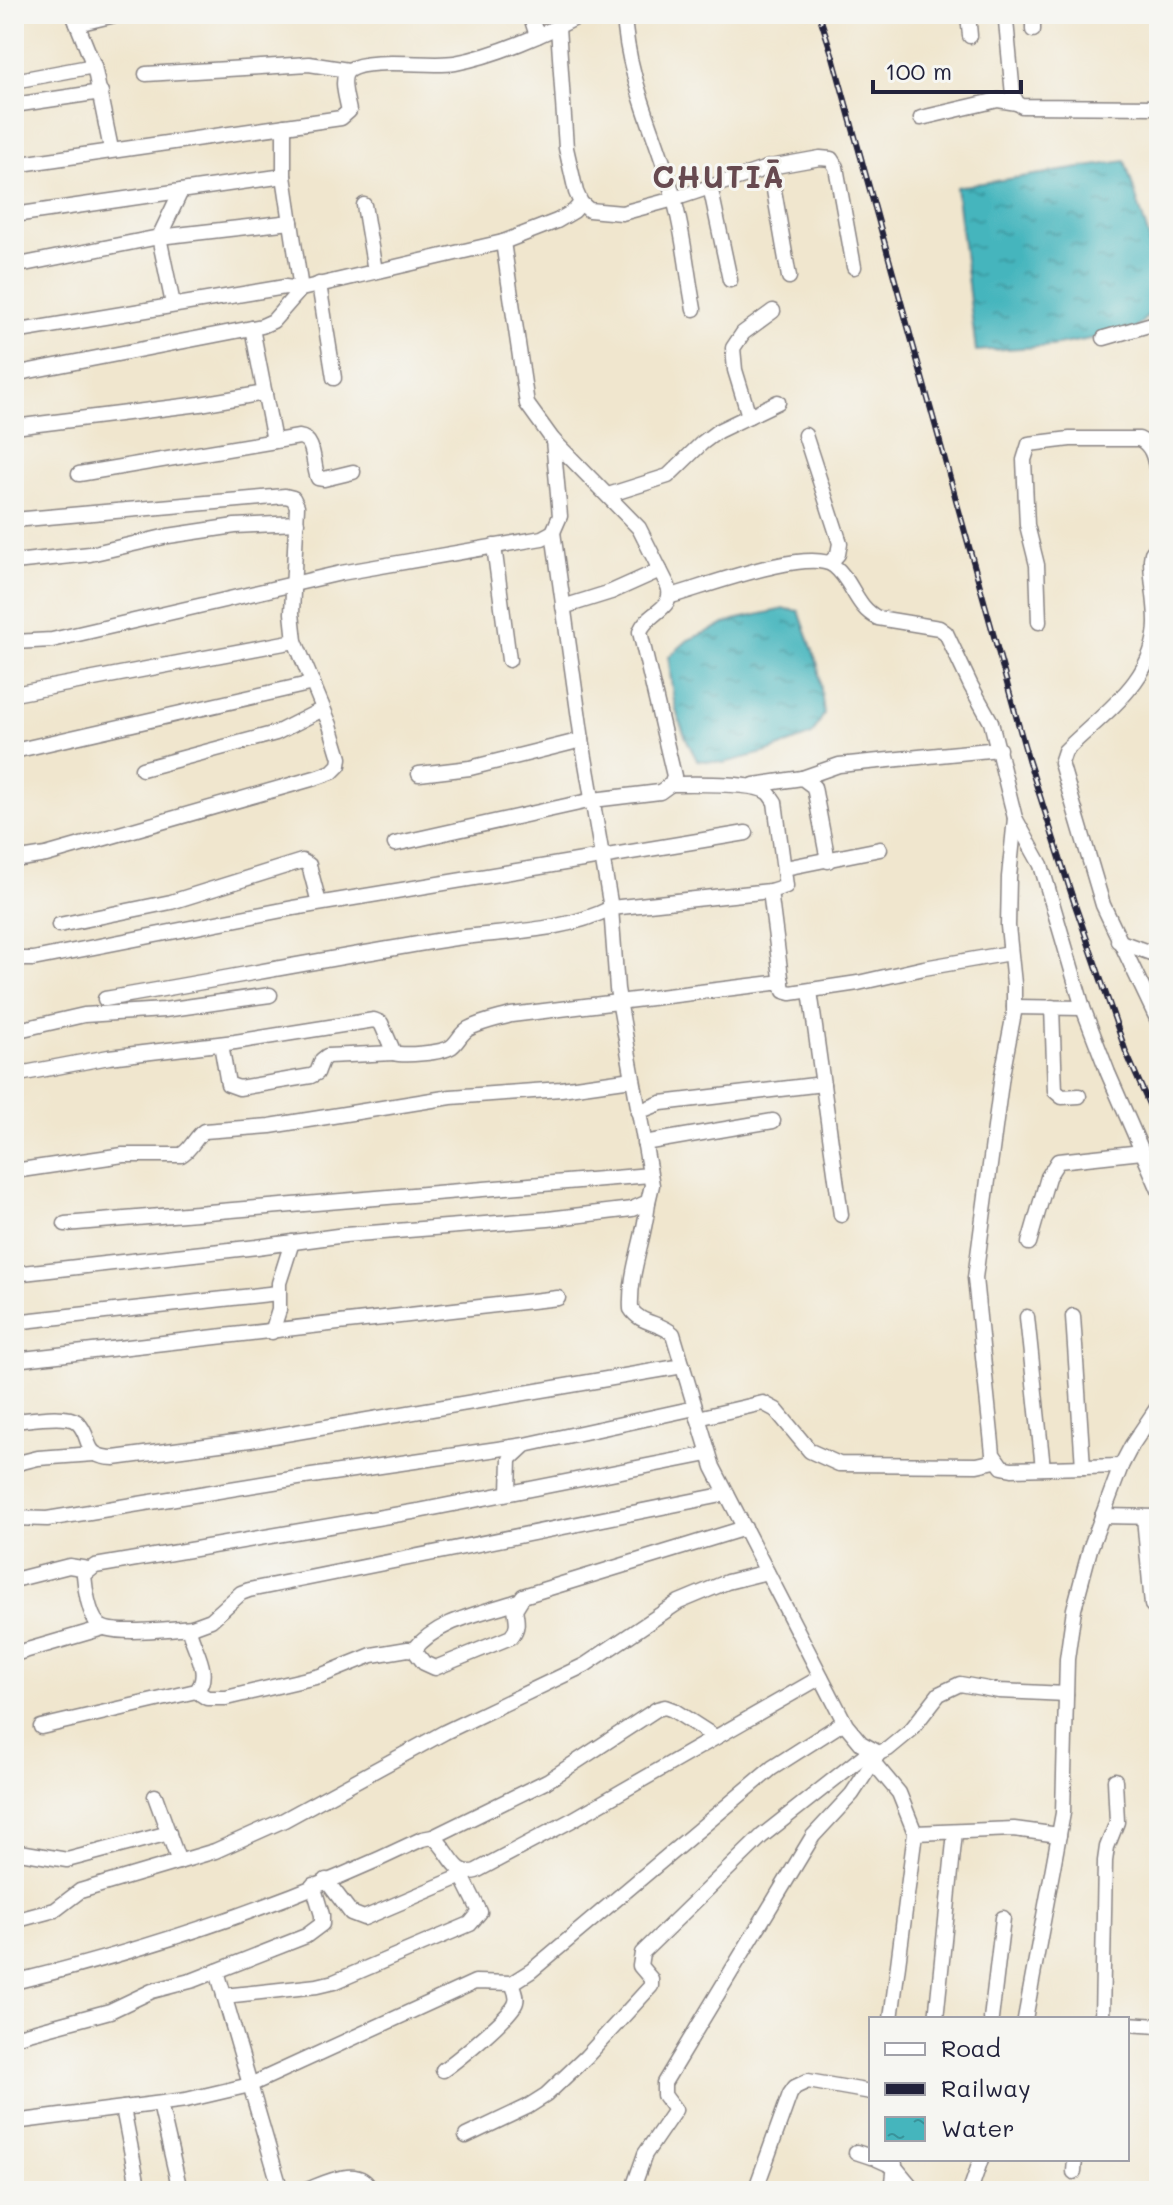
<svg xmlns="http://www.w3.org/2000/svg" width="1173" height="2205" viewBox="0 0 1173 2205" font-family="Mali,sans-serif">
<defs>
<pattern id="water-ripples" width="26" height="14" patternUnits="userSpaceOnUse" patternTransform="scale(2)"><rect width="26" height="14" fill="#45b5bd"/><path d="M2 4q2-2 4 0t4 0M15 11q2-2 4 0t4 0" fill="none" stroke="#39939b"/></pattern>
</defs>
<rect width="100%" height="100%" fill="#f6f6f2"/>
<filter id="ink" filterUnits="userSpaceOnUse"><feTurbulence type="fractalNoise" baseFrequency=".0125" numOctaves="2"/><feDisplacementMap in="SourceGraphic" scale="16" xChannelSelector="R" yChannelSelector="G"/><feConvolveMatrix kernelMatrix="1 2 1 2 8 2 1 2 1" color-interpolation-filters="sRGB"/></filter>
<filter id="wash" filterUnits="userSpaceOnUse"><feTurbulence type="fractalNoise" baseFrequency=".006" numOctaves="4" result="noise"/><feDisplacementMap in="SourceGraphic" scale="32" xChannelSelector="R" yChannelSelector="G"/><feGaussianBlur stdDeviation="1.8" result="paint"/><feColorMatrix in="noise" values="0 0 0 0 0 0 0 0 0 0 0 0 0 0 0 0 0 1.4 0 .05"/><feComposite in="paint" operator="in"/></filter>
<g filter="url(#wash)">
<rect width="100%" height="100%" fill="#f0e6ce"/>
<g fill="url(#water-ripples)" stroke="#346c7c" stroke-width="2">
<polygon points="1125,161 1149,238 1150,313 1134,331 1052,346 976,351 956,187"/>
<path d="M784 609 799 611 818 665 824 714 812 735 767 752 724 763 697 760C677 724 671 698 669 657L688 640 734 620Z"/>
</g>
</g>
<g filter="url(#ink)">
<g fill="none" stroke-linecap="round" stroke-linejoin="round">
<g stroke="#898484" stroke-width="17">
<g id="minor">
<polyline points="73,14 94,66 111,149"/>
<polyline points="530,14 537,36"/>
<path d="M624 14C627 80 658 137 674 199 684 235 687 273 694 309"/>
<polyline points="968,14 970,36"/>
<polyline points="1006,21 1013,95 1017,103 1022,106 1159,107"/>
<polyline points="77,24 119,14"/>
<polyline points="558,27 566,148 576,192 581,203 589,210 622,213 674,199 770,167 820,158 831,159 836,167 854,267"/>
<polyline points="1033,30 1033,14"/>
<polyline points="146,74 309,64 348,70"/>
<polyline points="14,81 94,66"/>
<polyline points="14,105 101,92"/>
<polyline points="921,118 998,100 1017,103"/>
<path d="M14 165 341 118 349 111C347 100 339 77 349 70 368 57 431 67 455 63 495 56 547 33 583 14"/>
<polyline points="770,167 789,277"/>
<polyline points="710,186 730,280"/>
<polyline points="364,205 375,271"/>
<polyline points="14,215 284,176 284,126"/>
<polyline points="14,266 159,237 291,222"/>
<polyline points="319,284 334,378"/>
<polyline points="173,304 159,237 181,191"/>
<polyline points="252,328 274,441"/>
<polyline points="14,332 285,287 301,289 284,176"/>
<polyline points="1104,338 1159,322"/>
<polyline points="14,374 262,326 273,321 301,289 503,242 557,221 574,211 581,203"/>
<polyline points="749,416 735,370 733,348 743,333 773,311"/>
<polyline points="14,427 200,404 265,393"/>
<polyline points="805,435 840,543 838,554 830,563"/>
<path d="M79 474 299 437C316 439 312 464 318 478L324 479 353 472"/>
<polyline points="608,495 668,476 702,443 718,431 778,402"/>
<polyline points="14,520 285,496 293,498 297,506 292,613 295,641 330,725 340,758 339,765 332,772 315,778 46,855 14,860"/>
<path d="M1159 544 1152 553 1151 559C1151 580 1156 601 1156 622 1156 680 1102 714 1065 751L1061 763 1103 905 1159 1023"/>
<polyline points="494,546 509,660"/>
<polyline points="14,562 90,554 168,536 235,526 297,523"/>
<path d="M671 596C704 587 809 547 834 566 853 581 855 607 878 618L939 628 946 633 971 686 991 722 1015 818 1041 865 1083 1008 1108 1073 1159 1190"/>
<polyline points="563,607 611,592 660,570"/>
<path d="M1039 622 1037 565 1027 525 1024 460 1029 444 1070 439H1139C1155 446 1155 465 1159 481"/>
<polyline points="14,642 52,640 341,573 542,538 553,532 560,516 553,440"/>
<polyline points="14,694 295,641"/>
<polyline points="14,751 313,683"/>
<polyline points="142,769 276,733 323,709"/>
<polyline points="419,774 470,768 582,740"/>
<polyline points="802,778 839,765 999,749"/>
<polyline points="754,785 802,778 814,787 828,861"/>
<polyline points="1015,818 1009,877 1008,926 1014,984 1014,1013 1002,1075 975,1278 993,1454 1002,1467 1012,1469 1121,1466"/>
<path d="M395 844 593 800 660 792 671 784 674 776 640 632C646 612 676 610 668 586L639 528 553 440 527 404 503 242"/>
<polyline points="785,868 880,849"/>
<polyline points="770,891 782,985 784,991 791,993 858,983 924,968 1010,953"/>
<polyline points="59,925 171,902 302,861 309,865 319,903"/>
<polyline points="1118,941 1159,956"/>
<polyline points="14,959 33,959 293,908 746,833"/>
<polyline points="810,991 841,1215"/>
<path d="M105 999C218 980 330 958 443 940 499 931 560 934 611 908L770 891 786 886 775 802C772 798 771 795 767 792 753 782 691 784 671 784"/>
<polyline points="1014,1007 1083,1008"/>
<polyline points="1052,1007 1055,1091 1062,1097 1079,1096"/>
<polyline points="14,1031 84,1015 164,1010 270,995"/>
<polyline points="221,1044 228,1084 239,1088 311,1076 317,1073 322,1060 327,1056 394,1053"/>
<path d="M14 1075 109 1057 235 1042 374 1020 381 1023 394 1053C404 1056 442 1053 451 1047 458 1042 460 1034 468 1029 481 1022 497 1019 511 1015L782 982"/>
<polyline points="638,1112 661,1103 823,1084"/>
<polyline points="644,1143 773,1121"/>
<path d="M14 1171 123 1155H181C192 1149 194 1138 204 1131L270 1126 451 1097 561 1089 632 1079"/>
<path d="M648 1202C645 1239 629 1271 631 1309 640 1324 660 1322 673 1334L713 1467 846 1725 861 1743 879 1753 888 1749 911 1730 939 1694 960 1684 999 1691 1066 1694"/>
<polyline points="65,1224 650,1175"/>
<polyline points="1029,1243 1048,1177 1058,1161 1142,1152"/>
<polyline points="14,1274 257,1247 345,1235 548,1219 632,1209 648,1202 652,1185 617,989 611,908 582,740 553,532"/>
<polyline points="1073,1316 1083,1467"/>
<polyline points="1027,1317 1043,1468"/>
<polyline points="14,1322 278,1293"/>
<polyline points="272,1332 279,1310 279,1283 292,1242"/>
<polyline points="14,1360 558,1298"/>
<polyline points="698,1418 763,1403 776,1410 810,1451 839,1464 977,1465 995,1461"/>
<path d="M14 1421C28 1420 66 1413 77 1422 94 1438 80 1457 114 1458L250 1440 683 1366"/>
<polyline points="14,1464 38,1458 94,1454"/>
<polyline points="509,1492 510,1459 525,1445 695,1408"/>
<polyline points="1102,1516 1159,1517"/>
<polyline points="1144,1517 1152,1605"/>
<polyline points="14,1518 47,1519 298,1478 525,1445"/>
<polyline points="14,1580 69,1566 88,1569"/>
<path d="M192 1627C174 1628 108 1637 98 1624 89 1614 85 1588 84 1575L95 1566 418 1511 708 1454"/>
<path d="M414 1650C437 1620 483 1613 518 1601"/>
<polyline points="14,1654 103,1628"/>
<path d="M196 1691 207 1698H226L320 1676 372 1655 408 1649 414 1650 424 1663 435 1668 511 1637C519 1628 517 1620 515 1609L523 1596 745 1528"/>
<path d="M41 1727 196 1691C212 1675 195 1651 190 1633L192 1627 211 1620 241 1593 249 1590 727 1494"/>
<polyline points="873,1762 899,1793 915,1833 891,2019"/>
<polyline points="155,1796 179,1862"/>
<polyline points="915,1833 1014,1829 1059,1835"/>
<polyline points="433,1837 547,1781 657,1709 665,1707 673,1710 715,1737"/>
<polyline points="14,1851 67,1860 169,1833"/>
<polyline points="326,1880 351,1913 364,1918 467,1874"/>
<polyline points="14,1921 55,1910 80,1891 215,1851 284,1820 445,1732 585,1665 679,1602 727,1582 767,1572"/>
<polyline points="217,1971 281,2191"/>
<path d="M14 1982C154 1948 292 1902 422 1839L433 1837C450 1849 454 1878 476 1871L572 1820 821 1677"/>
<polyline points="224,1996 317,1986 334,1982 470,1924 480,1912 462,1876"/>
<polyline points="936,2019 955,1832"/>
<polyline points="991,2019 1003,1918"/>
<polyline points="1025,2019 1063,1813 1067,1659 1074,1609 1090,1549 1121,1466 1132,1445 1159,1405"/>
<polyline points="1102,2019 1105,1861 1107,1847 1117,1822 1115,1780"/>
<polyline points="1127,2024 1159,2026"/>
<polyline points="14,2037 110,2011 152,1991 194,1980 306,1936 322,1924 322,1915 313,1885"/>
<path d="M443 2070C456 2061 513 2015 516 2002 518 1995 514 1989 512 1983"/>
<polyline points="160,2104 179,2186"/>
<polyline points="123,2108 139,2191"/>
<polyline points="14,2122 186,2100 250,2085 475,1982 512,1983 531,1971 772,1768 844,1722"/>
<polyline points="466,2136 527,2107 546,2095 586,2057 651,1986 651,1979 640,1966 642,1953 762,1836 871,1750"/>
<polyline points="856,2152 871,2157"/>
<polyline points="877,2159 895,2167 915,2191"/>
<polyline points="1074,2172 1075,2159"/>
<path d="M304 2191C324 2184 360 2163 371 2191"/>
<polyline points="632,2191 645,2154 675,2110 664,2095 664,2083 813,1836 852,1794 879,1753"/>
<polyline points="755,2191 790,2094 795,2087 808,2081 871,2092"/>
<polyline points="892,2191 895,2164"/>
<polyline points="970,2191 981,2159"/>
</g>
</g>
<use href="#minor" stroke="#fff" stroke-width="14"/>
<g stroke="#22223b" stroke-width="6">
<polyline id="rail" points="819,14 833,57 1028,759 1074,902 1126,1052 1159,1127"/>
</g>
<use href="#rail" stroke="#f6f6f2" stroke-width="3" stroke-dasharray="9" stroke-linecap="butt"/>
</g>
</g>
<g text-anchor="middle" stroke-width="6" stroke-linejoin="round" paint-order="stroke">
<g font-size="30" font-weight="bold" letter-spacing="2" fill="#674a50" stroke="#f6f6f2">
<text x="719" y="188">CHUTIĀ</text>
</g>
</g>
<rect width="1173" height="2205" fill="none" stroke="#f6f6f2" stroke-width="48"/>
<rect x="869" y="2017" width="260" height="144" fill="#f6f6f2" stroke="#a1a1a9" stroke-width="2"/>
<rect x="885" y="2043" width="40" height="12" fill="#ffffff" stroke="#a1a1a9" stroke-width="2"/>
<text x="941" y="2057" font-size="24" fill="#22223b">Road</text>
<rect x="885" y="2083" width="40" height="12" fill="#22223b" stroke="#a1a1a9" stroke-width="2"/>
<text x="941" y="2097" font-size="24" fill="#22223b">Railway</text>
<rect x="885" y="2117" width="40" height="24" fill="url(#water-ripples)" stroke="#a1a1a9" stroke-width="2"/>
<text x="941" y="2137" font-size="24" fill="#22223b">Water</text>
<path d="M873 80v12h148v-12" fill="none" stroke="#22223b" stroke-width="4"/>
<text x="885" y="80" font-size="24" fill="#22223b" stroke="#f6f6f2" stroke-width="6" paint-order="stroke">100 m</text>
</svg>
